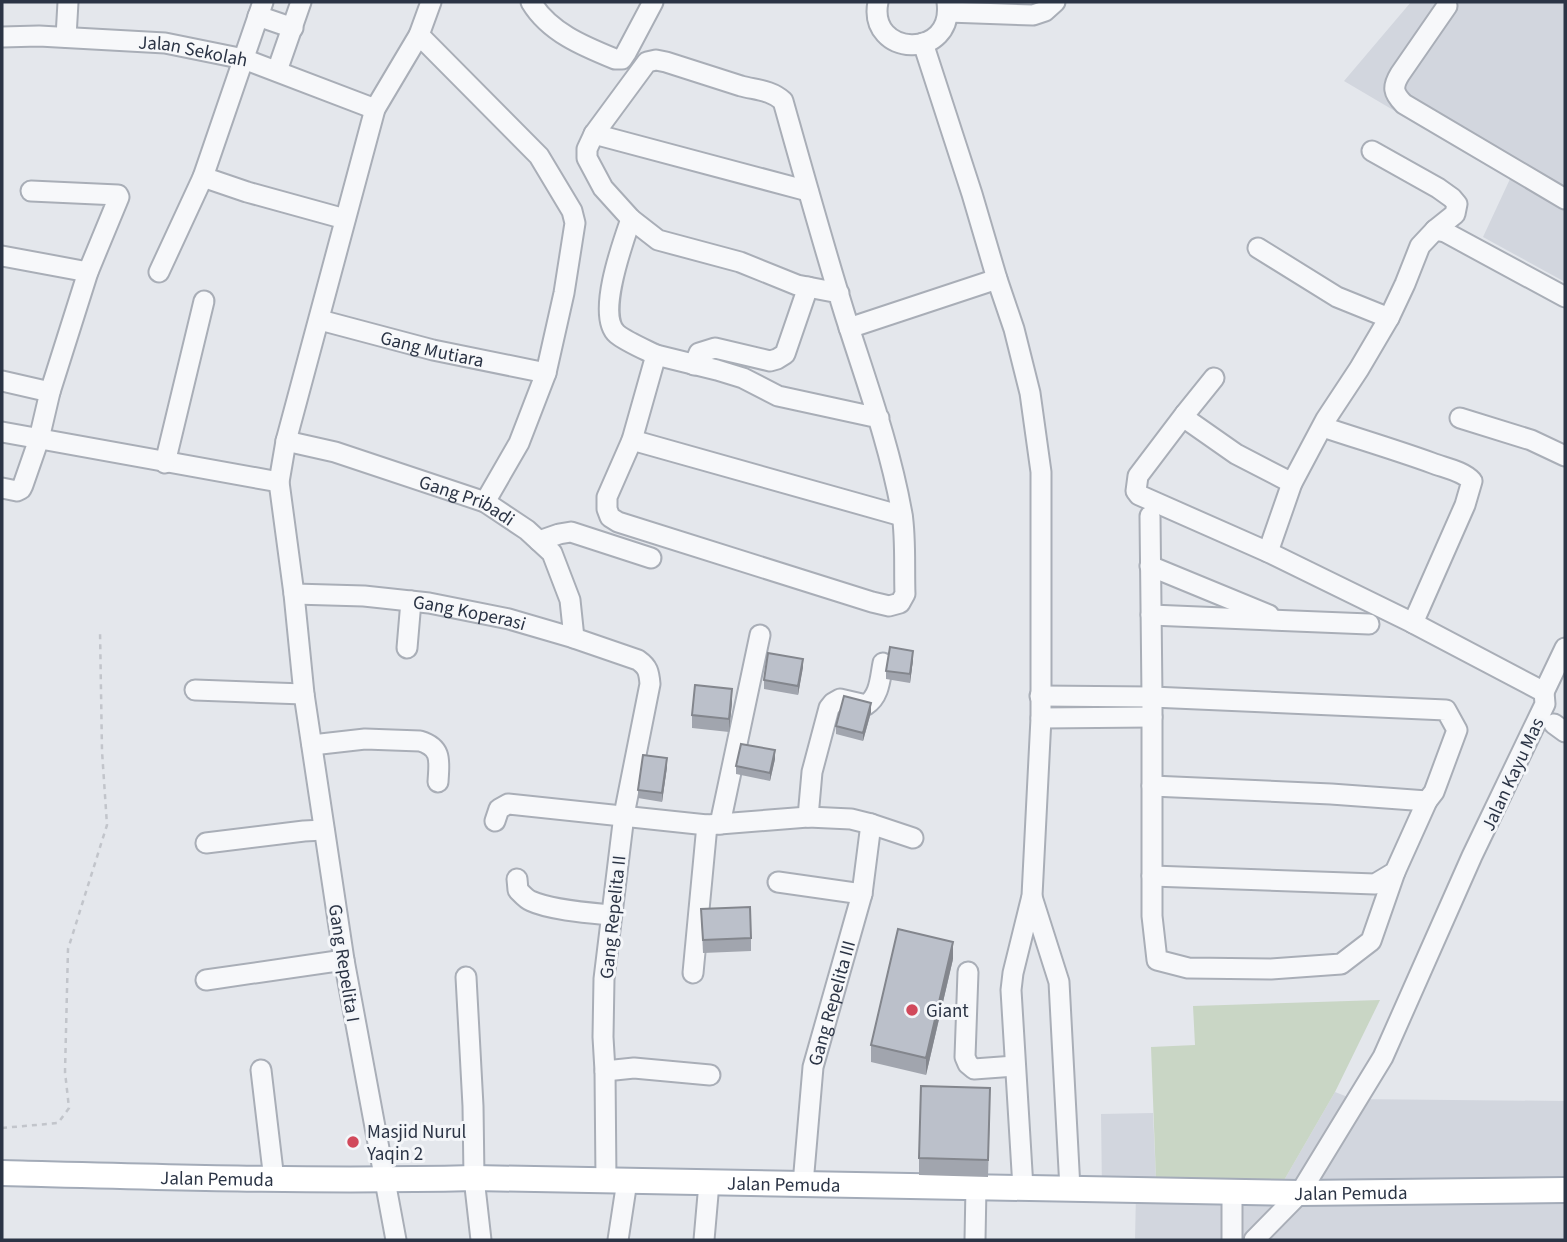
<svg xmlns="http://www.w3.org/2000/svg" width="1567" height="1242" viewBox="0 0 1567 1242" font-family="'Source Sans 3',sans-serif">
<rect width="100%" height="100%" fill="#e4e7ec"/>
<g fill="#d2d6de">
<polygon points="1411,2 1565,2 1565,282 1483,237 1510,179 1344,81"/>
<polygon points="1335,1092 1353,1099 1565,1101 1565,1240 1135,1240 1136,1193 1102,1192 1101,1114 1153,1113 1156,1179 1283,1182"/>
</g>
<polygon fill="#c9d6c5" points="1380,1000 1335,1092 1283,1182 1156,1179 1151,1047 1195,1045 1193,1006"/>
<g fill="none" stroke-linecap="round" stroke-linejoin="round">
<g stroke="#a9aeb7" stroke-width="23">
<g id="minor">
<path d="M531 2C549 32 583 46 615 59H622L626 53 653 2"/>
<path d="M878 2C867 57 955 61 947 2"/>
<path d="M1447 6 1400 74C1392 87 1393 93 1404 104L1565 199"/>
<polyline points="948,12 1033,15 1045,11 1055,2"/>
<polyline points="258,16 293,28"/>
<polyline points="419,35 539,156 572,211 575,223 564,293 546,373 519,443 485,502"/>
<path id="s1" d="M2 37 39 36 165 43 244 59 375 109"/>
<polyline points="66,37 68,2"/>
<polyline points="923,43 972,194 997,279 1014,329 1030,393 1041,472 1041,718 1032,896 1013,973 1011,990 1023,1188"/>
<polyline points="277,71 301,2"/>
<polyline points="594,134 808,191"/>
<polyline points="1372,151 1438,188 1452,198 1457,204 1455,214 1435,230"/>
<polyline points="203,177 247,192 345,219"/>
<path d="M631 219C623 242 596 316 617 334 627 342 644 349 656 355"/>
<polyline points="1258,248 1337,297 1389,318"/>
<polyline points="2,256 88,272"/>
<polyline points="159,272 203,177 263,2"/>
<path d="M839 293 797 285 740 262 658 240 631 219 603 188 587 158V149L594 134 647 62 656 60 666 62C691 70 716 78 741 86 756 90 771 90 783 101 803 172 823 244 845 315 866 381 890 446 902 514 906 538 904 569 905 594L900 603 889 606 872 602 618 522 610 517 607 509V497L632 440 656 355 717 370 743 378 778 396 879 418"/>
<path id="s2" d="M320 320 433 350 546 373"/>
<polyline points="849,328 997,279"/>
<polyline points="694,365 699,353 715,348 770,361 777,359 785,354 808,287"/>
<polyline points="1214,378 1185,414 1186,419 1236,454 1292,483"/>
<polyline points="2,381 50,392"/>
<polyline points="1185,414 1138,476 1136,491 1139,495 1268,552 1413,623 1544,692 1545,704 1472,856 1383,1057 1300,1193 1254,1240"/>
<polyline points="1460,418 1531,440 1565,456"/>
<path d="M1323 427C1359 439 1396 450 1432 463 1445 468 1463 471 1472 481L1465 505 1413 623"/>
<polyline points="2,432 279,482"/>
<polyline points="632,440 902,516"/>
<path id="s3" d="M286 441 335 452 485 502 527 530 552 553 570 600 574 638"/>
<polyline points="165,463 204,301"/>
<polyline points="2,488 17,491 21,489 23,485 39,439 50,392 88,272 119,197 118,195 31,191"/>
<polyline points="1150,516 1152,697 1152,916 1157,960 1188,968 1271,969 1341,964 1371,941 1395,872"/>
<polyline points="539,541 559,534 571,532 651,558"/>
<polyline points="1268,552 1292,483 1326,419 1359,369 1389,318 1405,284 1420,246 1435,230 1445,232 1565,297"/>
<polyline points="1150,566 1269,615"/>
<path id="s4" d="M294 594 364 596 429 603 509 619 574 638 638 660C648 667 649 672 650 684L624 815 604 979 603 1037 605 1071 606 1181"/>
<polyline points="1151,615 1369,624"/>
<polyline points="407,648 411,601"/>
<polyline points="195,690 304,694"/>
<polyline points="1544,692 1565,648"/>
<polyline points="1040,696 1152,697 1446,710 1457,730 1434,792 1427,801 1331,794 1152,786"/>
<polyline points="1041,718 1152,717"/>
<polyline points="1554,724 1565,732"/>
<path d="M312 745 365 739 420 741C443 748 439 762 438 782"/>
<path d="M808 817 812 772 829 708 833 703 840 699 866 705C880 696 880 678 883 663"/>
<polyline points="495,821 499,809 508,804 707,825 808,817 851,819 871,824 913,838"/>
<polyline points="720,824 760,635"/>
<polyline points="206,843 304,831 324,830"/>
<polyline points="1152,876 1375,884 1395,872 1427,801"/>
<path d="M517 879 518 890C522 894 526 899 531 901 550 910 590 913 611 915"/>
<polyline points="778,882 862,894"/>
<polyline points="1032,897 1059,982 1070,1189"/>
<polyline points="968,972 965,1057 968,1064 974,1069 1015,1066"/>
<polyline points="693,973 707,825"/>
<polyline points="466,977 473,1106 474,1178 481,1240"/>
<polyline points="206,980 344,960"/>
<polyline points="261,1070 274,1180"/>
<polyline points="605,1071 634,1068 710,1075"/>
<path id="s5" d="M803 1184 813 1067 862 894 871 824"/>
<polyline points="396,1240 344,960 304,694 294,594 279,482 286,441 375,109 419,35 431,2"/>
<polyline points="618,1240 627,1181"/>
<polyline points="704,1240 709,1183"/>
<polyline points="975,1240 976,1187"/>
<polyline points="1232,1240 1232,1192"/>
</g>
</g>
<g stroke="#a3abb8" stroke-width="28">
<g id="major">
<path id="s6" d="M2 1173C159 1177 316 1182 474 1178L1300 1193 1565 1190"/>
</g>
</g>
<polyline stroke="#c2c5cb" stroke-width="2.5" stroke-dasharray="5 5" stroke-linecap="butt" points="2,1128 58,1123 69,1108 65,1072 68,949 107,825 102,751 100,630"/>
<use href="#minor" stroke="#f7f8fa" stroke-width="19"/>
<use href="#major" stroke="#fff" stroke-width="24"/>
</g>
<g fill="#a1a5ae">
<polygon points="913,660 910,683 886,679 886,671"/>
<polygon points="803,667 798,695 764,689 764,680"/>
<polygon points="732,702 729,732 692,728 692,715"/>
<polygon points="871,712 863,741 836,734 836,726"/>
<polygon points="775,759 770,781 736,774 736,766"/>
<polygon points="667,767 662,802 638,798 638,790"/>
<polygon points="701,909 751,938 751,951 703,953"/>
<polygon points="953,959 926,1075 871,1062 871,1045"/>
<polygon points="990,1105 988,1177 919,1175 919,1158"/>
</g>
<g fill="#83868d">
<polygon points="913,651 913,660 910,683 910,674"/>
<polygon points="803,659 803,667 798,695 798,686"/>
<polygon points="732,689 732,702 729,732 729,719"/>
<polygon points="871,703 871,712 863,741 863,733"/>
<polygon points="775,750 775,759 770,781 770,773"/>
<polygon points="667,758 667,767 662,802 662,793"/>
<polygon points="953,942 953,959 926,1075 926,1058"/>
</g>
<g fill="#bbc0ca" stroke="#83868d" stroke-width="2">
<polygon points="890,647 913,651 910,674 886,671"/>
<polygon points="768,653 803,659 798,686 764,680"/>
<polygon points="695,685 732,689 729,719 692,715"/>
<polygon points="844,696 871,703 863,733 836,726"/>
<polygon points="741,744 775,750 770,773 736,766"/>
<polygon points="643,755 667,758 662,793 638,790"/>
<polygon points="750,907 751,938 703,940 701,909"/>
<polygon points="898,929 953,942 926,1058 871,1045"/>
<polygon points="921,1086 990,1088 988,1160 919,1158"/>
</g>
<g fill="#d1495b" stroke="#f4f6f9" stroke-width="2.5">
<circle cx="912" cy="1010" r="7"/>
<circle cx="353" cy="1142" r="7"/>
</g>
<g text-anchor="middle" stroke-width="6" stroke-linejoin="round" paint-order="stroke">
<g font-size="19" fill="#2b3445" stroke="#f4f6f9">
<text dy="7" stroke="none"><textPath href="#s1" startOffset="192">Jalan Sekolah</textPath></text>
<text dy="7" stroke="none"><textPath href="#s2" startOffset="116">Gang Mutiara</textPath></text>
<text dy="7" stroke="none"><textPath href="#s3" startOffset="191">Gang Pribadi</textPath></text>
<text dy="7" stroke="none"><textPath href="#s4" startOffset="177">Gang Koperasi</textPath></text>
<text transform="translate(1512 774) rotate(-65)" y="7">Jalan Kayu Mas</text>
<text transform="translate(612 917) rotate(-84)" y="7">Gang Repelita II</text>
<text transform="translate(345 963) rotate(81)" y="7">Gang Repelita I</text>
<text dy="7" stroke="none"><textPath href="#s5" startOffset="184">Gang Repelita III</textPath></text>
<text dy="7" stroke="none"><textPath href="#s6" startOffset="215">Jalan Pemuda</textPath></text>
<text dy="7" stroke="none"><textPath href="#s6" startOffset="782">Jalan Pemuda</textPath></text>
<text dy="7" stroke="none"><textPath href="#s6" startOffset="1349">Jalan Pemuda</textPath></text>
</g>
<g font-size="19" fill="#2b3445" stroke="#f4f6f9" text-anchor="start">
<text x="926" y="1017">Giant</text>
<text x="367" y="1138">Masjid Nurul<tspan x="367" dy="22">Yaqin 2</tspan></text>
</g>
</g>
<rect width="1567" height="1242" fill="none" stroke="#2b3445" stroke-width="7"/>
</svg>
